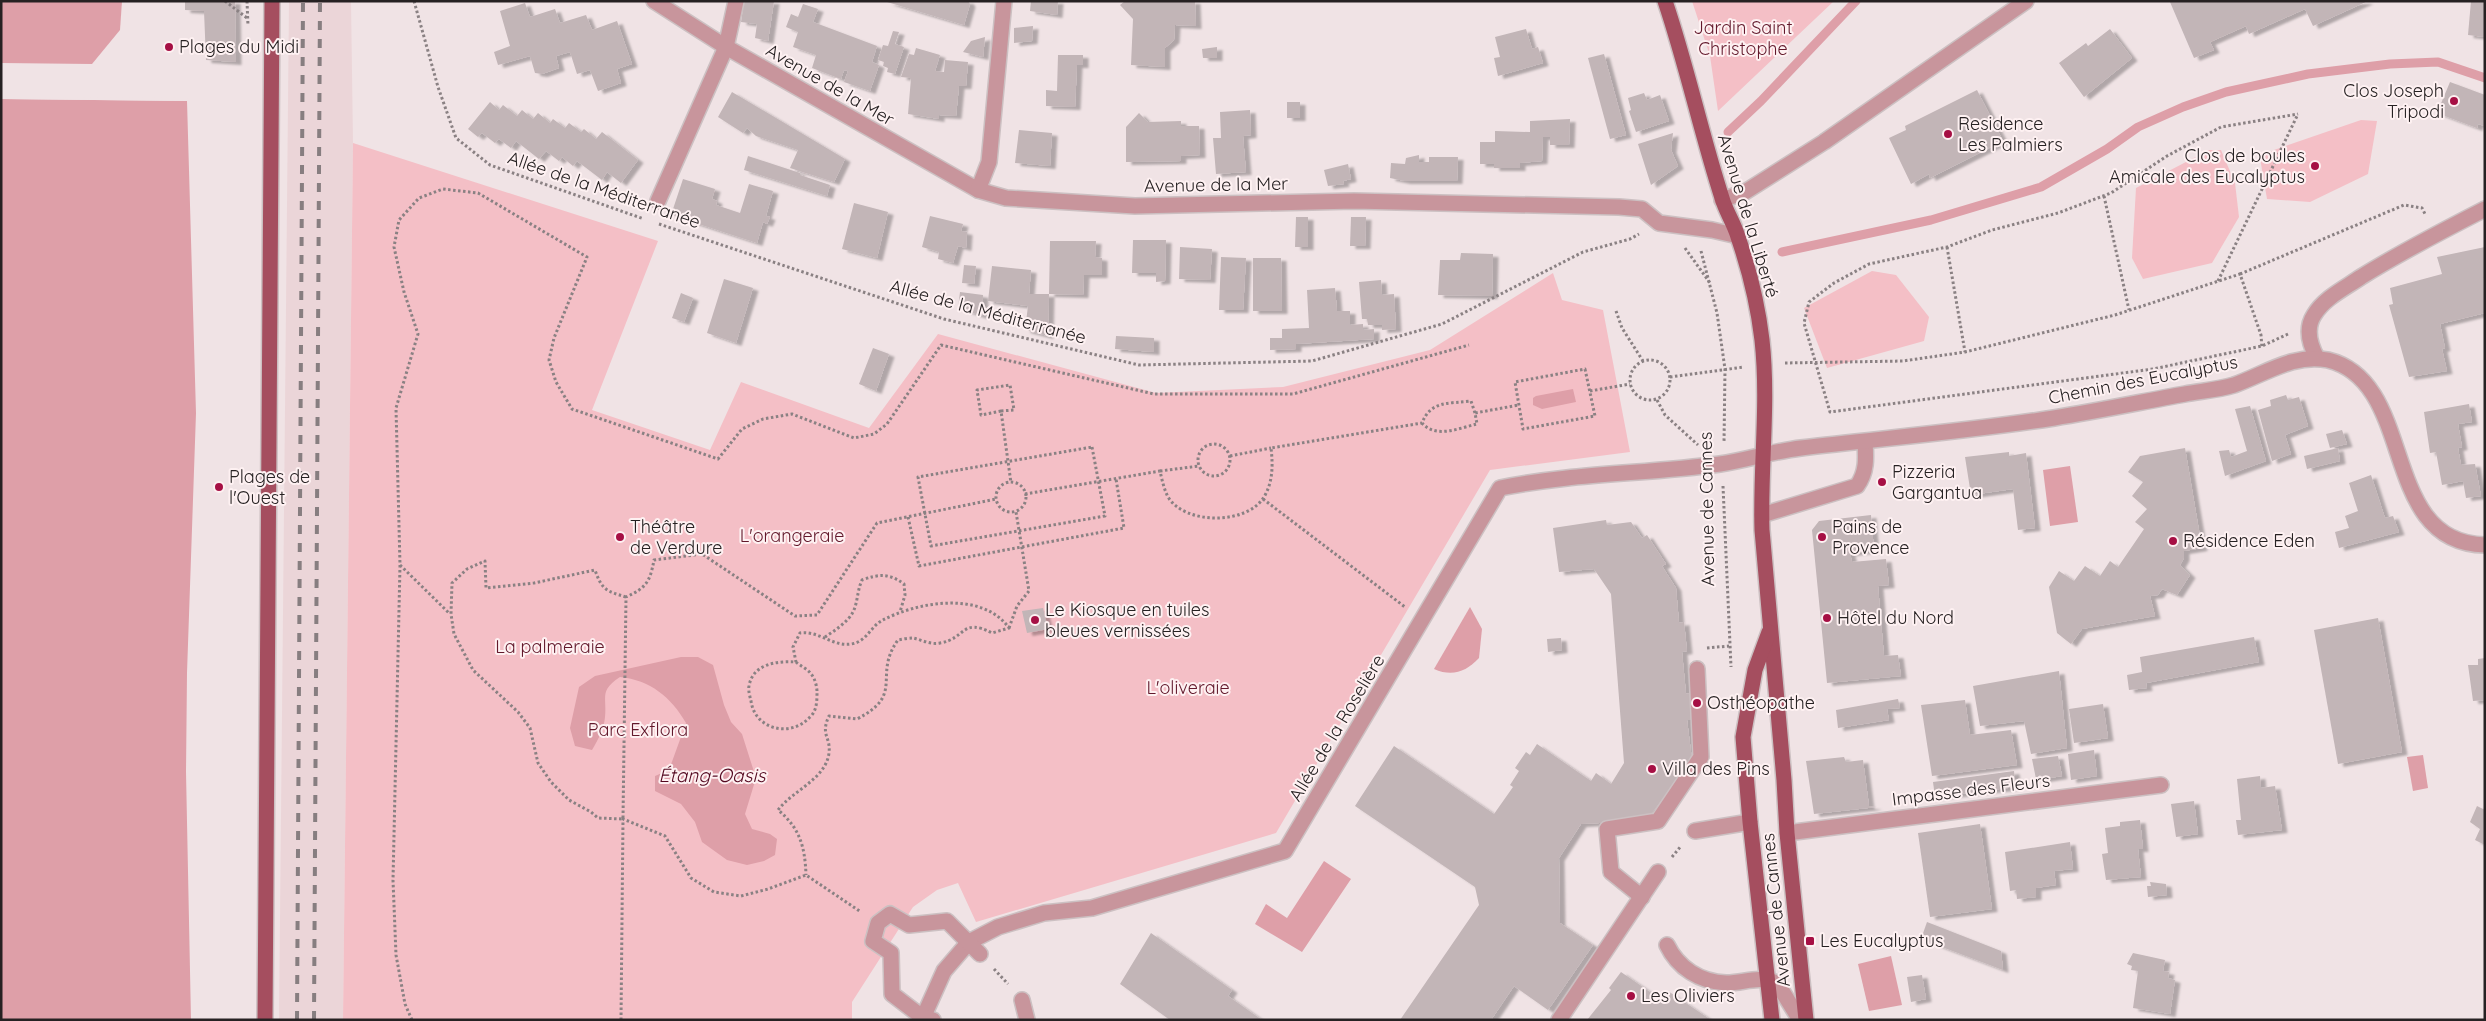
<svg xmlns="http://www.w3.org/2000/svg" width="2486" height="1021" viewBox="0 0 2486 1021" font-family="Quicksand,sans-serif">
<defs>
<filter id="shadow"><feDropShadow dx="5.5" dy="3" stdDeviation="1" flood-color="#0004"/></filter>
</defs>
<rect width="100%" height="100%" fill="#f0e3e5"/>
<polygon fill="#ebd5d8" points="289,1 351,1 353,143 343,1020 279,1020"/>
<g fill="#f4bfc6">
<polygon points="1692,1 1834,1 1718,111 1710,56"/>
<polygon points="2361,120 2377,121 2368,174 2310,202 2267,199 2260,158 2274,150"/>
<polygon points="353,143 658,241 592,410 710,450 741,382 869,428 938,334 1156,393 1283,387 1430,350 1553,273 1562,300 1603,310 1630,452 1490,470 1276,833 976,922 958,883 937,890 913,907 852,1002 852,1020 343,1020"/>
<polygon points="2209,150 2221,150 2235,183 2239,217 2212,263 2143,279 2132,258 2136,188"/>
<polygon points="1872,271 1896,275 1929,317 1924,341 1827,368 1804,308"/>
</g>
<g fill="#de9fa8">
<polygon points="1,1 122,1 120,30 92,64 1,63"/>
<polygon points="1,99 187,101 196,413 187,673 186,772 191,1020 1,1020"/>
<polygon points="1573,389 1576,402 1542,409 1533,405 1533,398 1536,396"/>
<polygon points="2070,466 2078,522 2050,526 2043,470"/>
<path d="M1470 607 1482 629 1479 658C1466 672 1452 677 1434 669Z"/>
<path d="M681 657H698L713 665 724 705 731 722 742 734 756 778 745 814 752 829 770 834 777 839 775 855 764 861 747 865 727 860 702 842 695 822 681 804 655 791V776L669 770 686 723C671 697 650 680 620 677 599 691 607 696 605 717 604 729 598 740 592 750L575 746 570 728 579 687 595 676Z"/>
<polygon points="2423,755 2428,788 2413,791 2407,757"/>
<polygon points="1324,861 1351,879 1302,952 1255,924 1266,904 1287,918"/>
<polygon points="1891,956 1902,1005 1869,1011 1858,964"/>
</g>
<polygon fill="#f0e3e5" points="1,97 187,98 189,101 1,99"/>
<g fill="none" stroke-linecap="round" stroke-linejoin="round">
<g stroke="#de9fa8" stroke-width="9">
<polyline points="1728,132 1761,101 1856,1"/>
<polyline points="1782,252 1931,220 2041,187 2107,149 2138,127 2183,107 2226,92 2308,74 2390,64 2438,62 2485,78"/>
</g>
</g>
<g fill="#c2b5b7" filter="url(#shadow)">
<polygon points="185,1 235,1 236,62 206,60 204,11 185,10"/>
<polygon points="744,1 774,1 768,41 755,38 757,24 741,22"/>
<polygon points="968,1 970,4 964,25 887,2"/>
<polygon points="1031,1 1058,1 1057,15 1030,11"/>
<polygon points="1125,1 1195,1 1196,26 1175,25 1174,40 1165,48 1165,67 1131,65 1133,19 1120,5"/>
<polygon points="2368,1 2313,26 2305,9 2249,34 2246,26 2210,42 2214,50 2194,58 2170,2"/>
<polygon points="2471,1 2485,1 2485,37 2468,35"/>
<polygon points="525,3 530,17 555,9 560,23 586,15 592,30 617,21 632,64 617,69 621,83 598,91 590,70 577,74 570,52 556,56 559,68 542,74 535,73 530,56 498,65 494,52 510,46 500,11"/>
<polygon points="803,4 818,9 813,22 877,46 872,62 879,65 870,91 844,82 848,71 844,70 841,79 812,68 816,55 793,47 798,32 786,27 791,14 798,17"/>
<polygon points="1033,26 1032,41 1014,43 1014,28"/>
<polygon points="1526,29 1532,49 1538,47 1543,63 1498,76 1494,58 1500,57 1495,37"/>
<polygon points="2110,29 2132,58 2084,97 2059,63 2086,43 2088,46"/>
<polygon points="893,31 899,32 895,44 904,47 895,74 887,72 888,68 883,66 884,62 878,60 883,45 888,46"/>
<polygon points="985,37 983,57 963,52 971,41"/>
<polygon points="1217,47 1217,58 1203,58 1202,49"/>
<polygon points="916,48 940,55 935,71 944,72 945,60 968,62 966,86 959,86 956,116 939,115 939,119 908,114 911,78 901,77 909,54 914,55"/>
<polygon points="1604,54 1626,135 1610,139 1588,58"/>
<polygon points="1058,55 1083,55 1083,65 1077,65 1075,107 1046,106 1046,90 1057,91"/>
<polygon points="2450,82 2485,95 2485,126 2478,124 2477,128 2437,113"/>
<polygon points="1977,90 2003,141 1930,178 1929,174 1911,184 1889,138 1906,130 1905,126"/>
<polygon points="732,92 845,159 834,182 790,168 798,150 756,136 747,128 743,133 718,117"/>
<polygon points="1644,93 1647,100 1660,95 1669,121 1636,132 1629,111 1631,110 1628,98"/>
<polygon points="490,102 499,110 503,105 517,116 522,110 533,119 538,113 550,123 553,119 565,128 569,123 581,132 584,129 596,139 602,132 638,160 621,183 607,172 602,180 577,161 573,166 562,157 559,161 546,151 539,159 516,141 511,148 499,139 495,143 482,133 478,137 468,129"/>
<rect x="1287" y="102" width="13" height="16"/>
<polygon points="1250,110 1251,135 1243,136 1246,172 1216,174 1213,138 1221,138 1220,112"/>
<polygon points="1139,113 1148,122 1181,121 1181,126 1199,126 1200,155 1181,156 1181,161 1126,162 1126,127"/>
<polygon points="1570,119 1569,145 1550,145 1550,137 1543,137 1542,161 1520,163 1520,168 1494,168 1494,164 1480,164 1480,142 1495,142 1495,131 1530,132 1530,121"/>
<polygon points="1019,130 1052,133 1050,166 1015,163"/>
<polygon points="1673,133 1671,150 1678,166 1651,185 1638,144"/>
<polygon points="1419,155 1419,162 1429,162 1429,157 1458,157 1457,181 1405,181 1390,178 1391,163 1405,164 1406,158"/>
<polygon points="748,156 800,173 800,175 830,185 827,196 744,170"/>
<polygon points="1348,164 1351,179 1343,181 1344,184 1328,186 1324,170"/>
<polygon points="683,179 715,189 712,199 717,201 716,205 740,213 749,184 773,191 766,216 770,217 767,224 763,222 757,243 671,215"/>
<polygon points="854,203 888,212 877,258 842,249"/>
<polygon points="930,216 963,224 961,231 967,232 966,248 958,246 953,263 938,259 939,252 922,247"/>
<polygon points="1296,217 1308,217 1308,247 1295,247"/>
<polygon points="1351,217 1366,217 1365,246 1350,246"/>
<polygon points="1133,240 1166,240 1165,281 1156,282 1156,273 1132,273"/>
<polygon points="1050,241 1096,241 1095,257 1102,258 1102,275 1084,275 1083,295 1049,294"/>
<polygon points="1180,247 1212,249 1210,280 1179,279"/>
<polygon points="2485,247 2485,277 2483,277 2485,313 2440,324 2445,348 2442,349 2447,371 2409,377 2389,305 2393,304 2390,288 2442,274 2437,257"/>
<polygon points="1461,253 1493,254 1492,296 1438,295 1440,260 1460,260"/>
<polygon points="1221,257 1246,258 1243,310 1219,310"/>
<polygon points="1253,258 1281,258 1282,311 1253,311"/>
<polygon points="964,265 976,266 974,284 962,283"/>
<polygon points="992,266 1031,270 1029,294 1049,294 1048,336 1025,330 1028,306 988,301"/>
<polygon points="724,279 753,288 736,343 707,333"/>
<polygon points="1381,280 1382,295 1394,294 1396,329 1382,330 1382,325 1368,325 1367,319 1362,319 1359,282"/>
<polygon points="1335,288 1337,311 1350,311 1350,325 1363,324 1363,330 1374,329 1374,339 1296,344 1296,349 1270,350 1270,338 1282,338 1282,329 1309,328 1307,290"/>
<polygon points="960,292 983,295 982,316 958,308"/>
<polygon points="681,293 693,298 684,322 672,318"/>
<polygon points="1116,336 1154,338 1154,352 1115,349"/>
<polygon points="873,348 889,354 876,391 859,384"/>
<polygon points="2286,395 2288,400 2299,397 2308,426 2285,435 2291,454 2272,461 2258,410 2271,406 2270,400"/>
<polygon points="2469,404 2472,422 2458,424 2462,447 2458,448 2461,465 2475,464 2481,496 2466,498 2463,481 2442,485 2436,452 2430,453 2424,412"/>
<polygon points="2250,406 2266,461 2225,476 2219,451 2229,450 2231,457 2247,451 2235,409"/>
<polygon points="2342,430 2347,444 2330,448 2326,434"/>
<polygon points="2185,448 2202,548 2184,551 2184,558 2180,565 2190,575 2177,595 2162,589 2158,595 2150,596 2155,616 2082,629 2071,644 2057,633 2049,587 2059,571 2074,581 2085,566 2100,576 2110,561 2118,567 2144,529 2135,522 2147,509 2132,496 2143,482 2128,472 2140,456"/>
<polygon points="2338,448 2340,461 2307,469 2304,456"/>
<polygon points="2009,452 2009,456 2026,453 2035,528 2018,530 2013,489 1971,495 1965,457"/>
<polygon points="2371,475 2385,518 2393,516 2399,532 2339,548 2335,532 2349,528 2345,516 2358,511 2349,483"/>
<polygon points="1871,515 1874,550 1850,553 1852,562 1886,559 1889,585 1878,586 1884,656 1898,655 1901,676 1827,683 1812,530 1819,521"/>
<polygon points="1606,520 1607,525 1631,522 1642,538 1647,535 1666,564 1662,566 1676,588 1679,623 1684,622 1687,651 1682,652 1686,694 1690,693 1692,720 1687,720 1692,760 1651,814 1636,816 1636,821 1581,824 1559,858 1560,923 1593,945 1548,1010 1514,986 1491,1020 1400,1020 1479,905 1475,887 1355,806 1394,746 1494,814 1513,787 1510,785 1519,771 1515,768 1526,752 1530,755 1537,744 1591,781 1596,773 1611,784 1624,763 1611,594 1594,569 1559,572 1553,528"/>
<polygon points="1043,608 1048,629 1027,633 1022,611"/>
<polygon points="2378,618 2402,752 2338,764 2314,630"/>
<polygon points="2254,637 2259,662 2146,683 2147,688 2129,690 2127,675 2142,672 2140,657"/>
<polygon points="1561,638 1562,650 1548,652 1547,639"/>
<polygon points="2485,658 2485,700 2473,701 2468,665 2478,665 2478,659"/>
<polygon points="2059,671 2067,748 2031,754 2024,721 1980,726 1973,686"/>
<polygon points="1898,699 1900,708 1887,709 1889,720 1838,728 1836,710"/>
<polygon points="1965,700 1970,735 2011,730 2017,765 1932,776 1921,705"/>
<polygon points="2103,704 2108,738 2074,743 2069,709"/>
<polygon points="2094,750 2097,776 2071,780 2068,754"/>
<polygon points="2058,756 2062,776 2044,779 2040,775 2036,779 2032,759"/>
<polygon points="1844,757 1846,762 1863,760 1869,806 1877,807 1814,814 1806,761"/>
<polygon points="2014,771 2016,787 1935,797 1933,782"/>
<polygon points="2260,776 2261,788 2275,786 2282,830 2238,835 2236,820 2241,820 2237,779"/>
<polygon points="2194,801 2198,834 2176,837 2171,804"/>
<polygon points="2477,806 2485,810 2485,845 2475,840 2480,829 2470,822"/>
<polygon points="2140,820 2143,849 2138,849 2141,877 2106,880 2102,854 2108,853 2105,828 2120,826 2120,822"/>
<polygon points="1980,824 1992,909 1930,917 1918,833"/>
<polygon points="2070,842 2073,869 2054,871 2056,885 2036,888 2036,897 2017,899 2016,890 2010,891 2005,852"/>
<polygon points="2150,882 2166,884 2167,895 2148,897 2147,886 2151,886"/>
<polygon points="1927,922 2001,951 2003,970 1921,939"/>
<polygon points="1151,933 1232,990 1228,996 1262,1020 1170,1020 1120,984"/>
<polygon points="2133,953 2165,960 2163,971 2169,972 2168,978 2175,980 2170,1014 2133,1008 2138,971 2131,970 2132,966 2127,964"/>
<polygon points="1621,972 1663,1001 1668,991 1711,1020 1587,1020 1611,990 1609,988"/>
<polygon points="1922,975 1926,999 1911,1002 1907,977"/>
</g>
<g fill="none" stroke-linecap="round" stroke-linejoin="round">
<g stroke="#ccc0c2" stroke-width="18">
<g id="minor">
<polyline points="654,1 726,47 978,190 1006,198 1135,206 1354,201 1619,207 1642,209 1659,223 1712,230 1738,236"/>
<polyline points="978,190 989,162 1004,1"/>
<polyline points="1722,200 1745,192 1824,142 2026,1"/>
<polyline points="658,201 726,47 736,1"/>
<path d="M2317 358C2310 345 2305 329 2314 315 2324 298 2345 288 2361 277 2401 252 2442 231 2485 209"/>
<path d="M1762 515 1857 486C1867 472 1866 458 1865 442"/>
<polyline points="1695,831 1750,822"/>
<polyline points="1787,833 2161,785"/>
<polyline points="1642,897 1611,872 1607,829 1658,821 1701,757 1697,669"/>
<path d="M1667 945C1678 968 1700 982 1726 983 1746 983 1756 975 1777 983L1800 1020"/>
<polyline points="1022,1000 1027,1020"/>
<path d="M922 1020 944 971 969 942 998 927 1044 913 1092 908 1285 851 1500 488C1573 473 1647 474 1720 464 1747 460 1774 451 1801 448 1886 438 1970 431 2054 418 2098 411 2141 402 2185 394 2201 391 2218 390 2234 385 2265 374 2294 353 2328 360 2418 382 2378 543 2485 545"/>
<polyline points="933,1020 922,1017 892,994 891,953 873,941 878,923 890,914 909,925 947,921 980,954"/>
<polyline points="1559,1020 1658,872"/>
</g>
</g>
<g stroke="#ccc0c2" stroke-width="18">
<g id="major">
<path d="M1665 1C1687 66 1701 133 1722 198 1726 212 1734 223 1738 237 1749 269 1758 306 1762 340 1769 403 1760 467 1762 530L1784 780 1787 833 1806 1020"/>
<polyline points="1769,632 1755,670 1743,737 1750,822 1772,1020"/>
<polyline points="265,1020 272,1"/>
</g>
</g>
<g stroke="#8a8183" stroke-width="3" stroke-dasharray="2.5 2.5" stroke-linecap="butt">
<polyline points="225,1 247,18"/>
<polyline points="247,1 248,26"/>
<polyline points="414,1 438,87 456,138 490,165 644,219"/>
<polyline points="2104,196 2129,310"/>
<polyline points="659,224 944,319 1139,365 1312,361 1442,324 1583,252 1630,239 1639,234"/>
<polyline points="1947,247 1965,352"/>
<polyline points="1685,248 1710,283"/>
<polyline points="1701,251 1717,313 1725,369 1724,443"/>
<polyline points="2240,274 2404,205 2422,208 2425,214"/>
<polyline points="2218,281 2298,114"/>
<polyline points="1616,311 1622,328 1643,361"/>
<polyline points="2288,334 2262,346 2153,369 1830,412 1804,323 1809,302 1834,283 1869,264 1947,247 1992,230 2058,213 2111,193 2167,156 2221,127 2298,114"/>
<circle cx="1650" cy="380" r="20"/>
<polyline points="1785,363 1903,361 1965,352 2115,315 2240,274 2261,335 2262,348"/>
<polygon points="1585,369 1595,416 1523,429 1515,382"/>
<polyline points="1670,377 1744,367"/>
<polyline points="1590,391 1630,384"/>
<polyline points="1657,400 1665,415 1698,445"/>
<polyline points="1001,411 1014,410 1010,385 977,390 981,415 1001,411 1011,483"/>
<path d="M1475 413 1471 401C1449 404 1431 400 1422 423 1436 439 1459 428 1477 424L1475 413 1519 405"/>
<circle cx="1214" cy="460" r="16"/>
<polygon points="1092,447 1105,516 931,546 918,477"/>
<polyline points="1230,456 1271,448"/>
<polyline points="1160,471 1199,466"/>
<circle cx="1011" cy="497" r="15"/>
<polyline points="1723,486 1731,667"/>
<path d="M1025 494 1160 471C1162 480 1164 489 1168 497 1185 525 1247 525 1264 497 1273 482 1273 465 1271 448L1422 423"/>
<polyline points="1263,499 1405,607"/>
<polyline points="908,517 919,566 1124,528 1116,479"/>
<polyline points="400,565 450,614"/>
<path d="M626 597C606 591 602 590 595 570L534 583 486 588 485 561 467 569 452 583 451 614 454 634 473 670 518 712 530 728 538 763 551 782 569 800 591 812 598 818 623 819 626 597C646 588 650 582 654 560L702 554 795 616 817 615 877 523 996 499"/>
<polyline points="1009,628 1017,606 1029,591 1016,512"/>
<path d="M825 637C834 631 848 622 853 612 858 602 857 591 862 580 879 574 889 573 904 584L905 595 900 612"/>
<polyline points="1707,648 1729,646"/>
<path d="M796 662C800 666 808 669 811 674 815 678 817 687 817 692 817 700 817 711 810 717 791 738 755 730 751 701 750 697 748 690 749 686 753 663 778 661 796 662L793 647 800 633C818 630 833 647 851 644 866 642 870 628 881 621 916 602 982 590 1009 628L992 633C961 617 966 639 940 643 931 645 922 640 913 638 909 638 903 639 898 640 872 676 906 694 857 719L829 716C820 735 831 737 829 753 826 779 792 791 778 810 800 828 805 847 806 875"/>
<polyline points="1672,857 1681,846"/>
<polyline points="994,969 1008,984"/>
<polyline points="412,1020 405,1004 396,955 393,880 400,565 396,408 418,334 404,292 394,247 399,220 419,198 443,189 478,193 587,257 554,338 549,360 556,382 572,409 718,459 742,429 763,419 792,414 854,438 874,434 887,424 941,345 1154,394 1293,394 1469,345"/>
<polyline points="621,1020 623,819 665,836 691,878 714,892 741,896 768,889 806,875 861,912"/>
</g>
<use href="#minor" stroke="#c8959c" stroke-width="15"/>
<use href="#major" stroke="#a54e5f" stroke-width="15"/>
<g stroke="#877e80" stroke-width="4" stroke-dasharray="9 9" stroke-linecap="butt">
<polyline points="297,1020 303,1"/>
<polyline points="314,1020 320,1"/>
</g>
</g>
<g fill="#a60f44" stroke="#fef1f2" stroke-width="2">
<circle cx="169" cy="47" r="5"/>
<circle cx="2454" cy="101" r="5"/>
<circle cx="1948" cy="134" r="5"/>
<circle cx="2315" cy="166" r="5"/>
<circle cx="1882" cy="482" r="5"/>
<circle cx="219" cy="487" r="5"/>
<circle cx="620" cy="537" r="5"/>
<circle cx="1822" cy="537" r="5"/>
<circle cx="2173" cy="541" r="5"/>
<circle cx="1827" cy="618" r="5"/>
<circle cx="1035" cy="620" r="5"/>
<circle cx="1697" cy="703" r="5"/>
<circle cx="1652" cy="769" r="5"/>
<rect x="1805" y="936" width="10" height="10" rx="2.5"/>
<circle cx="1631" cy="996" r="5"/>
</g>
<g text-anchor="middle" stroke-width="4" stroke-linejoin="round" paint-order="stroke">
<g font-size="18" fill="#62182b" stroke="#fef1f2">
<text x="1743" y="34">Jardin Saint<tspan x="1743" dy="21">Christophe</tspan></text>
<text x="792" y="542">L'orangeraie</text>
<text x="550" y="653">La palmeraie</text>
<text x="1188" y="694">L'oliveraie</text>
<text x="638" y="736">Parc Exflora</text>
</g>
<g font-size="18" fill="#262122" stroke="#fef1f2" text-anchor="start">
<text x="179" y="53">Plages du Midi</text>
<text x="2444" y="97" text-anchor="end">Clos Joseph<tspan x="2444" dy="21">Tripodi</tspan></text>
<text x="1958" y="130">Residence<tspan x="1958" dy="21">Les Palmiers</tspan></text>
<text x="2305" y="162" text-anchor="end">Clos de boules<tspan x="2305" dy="21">Amicale des Eucalyptus</tspan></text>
<text x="1892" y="478">Pizzeria<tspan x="1892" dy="21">Gargantua</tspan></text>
<text x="229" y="483">Plages de<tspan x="229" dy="21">l'Ouest</tspan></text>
<text x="630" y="533">Théâtre<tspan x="630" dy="21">de Verdure</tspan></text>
<text x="1832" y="533">Pains de<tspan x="1832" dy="21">Provence</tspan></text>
<text x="2183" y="547">Résidence Eden</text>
<text x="1045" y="616">Le Kiosque en tuiles<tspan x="1045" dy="21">bleues vernissées</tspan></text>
<text x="1837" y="624">Hôtel du Nord</text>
<text x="1707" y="709">Osthéopathe</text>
<text x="1662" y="775">Villa des Pins</text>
<text x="1820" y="947">Les Eucalyptus</text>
<text x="1641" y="1002">Les Oliviers</text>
</g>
<g font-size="18" fill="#262122" stroke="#fef1f2">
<text transform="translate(830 85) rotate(30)" y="6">Avenue de la Mer</text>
<text transform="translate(1216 185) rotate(-1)" y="6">Avenue de la Mer</text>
<text transform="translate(604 190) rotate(19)" y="6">Allée de la Méditerranée</text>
<text transform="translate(1748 216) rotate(73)" y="6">Avenue de la Liberté</text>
<text transform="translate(988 312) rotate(15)" y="6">Allée de la Méditerranée</text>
<text transform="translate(2143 380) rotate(-11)" y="6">Chemin des Eucalyptus</text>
<text transform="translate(1707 509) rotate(-91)" y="6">Avenue de Cannes</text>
<text transform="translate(1337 728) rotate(-59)" y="6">Allée de la Roselière</text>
<text transform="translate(1971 790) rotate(-7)" y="6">Impasse des Fleurs</text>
<text transform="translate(1776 910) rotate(-96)" y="6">Avenue de Cannes</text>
</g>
<g font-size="19" font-style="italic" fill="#53071f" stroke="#fef1f2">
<text x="712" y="782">Étang-Oasis</text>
</g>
</g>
<rect width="2486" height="1021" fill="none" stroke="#262122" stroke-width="5"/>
</svg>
